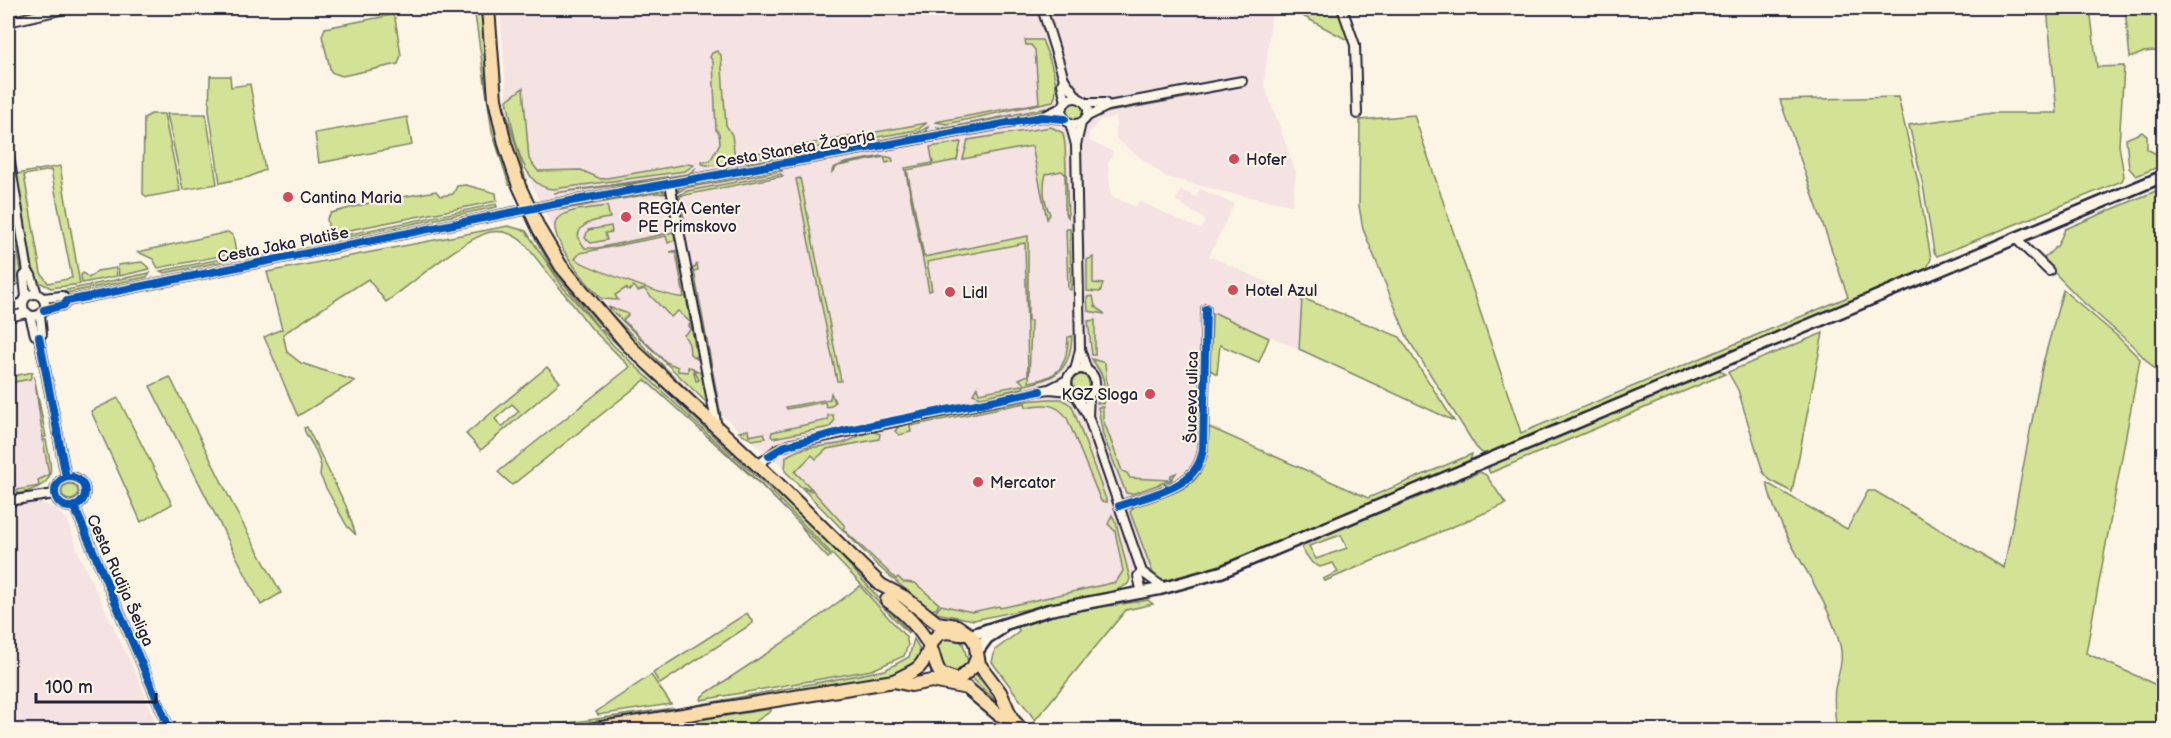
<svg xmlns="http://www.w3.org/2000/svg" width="2171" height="738" viewBox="0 0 2171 738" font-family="'Balsamiq Sans',sans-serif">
<rect width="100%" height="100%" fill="#fcf5e5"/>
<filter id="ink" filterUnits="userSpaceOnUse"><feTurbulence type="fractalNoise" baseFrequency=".0167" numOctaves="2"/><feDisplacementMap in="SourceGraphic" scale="12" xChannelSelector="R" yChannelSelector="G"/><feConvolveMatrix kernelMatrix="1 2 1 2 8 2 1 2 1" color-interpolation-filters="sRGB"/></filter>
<g filter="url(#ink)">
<g fill="#f5e2e2">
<polygon points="500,8 1272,8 1264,84 1296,173 1292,205 1229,193 1166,177 1116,139 1116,117 1100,120 1089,133 1089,141 1114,152 1108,163 1111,196 1136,207 1139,201 1201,230 1206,220 1176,201 1181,190 1196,197 1200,189 1234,204 1209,256 1302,298 1299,349 1215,313 1212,315 1206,463 1198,477 1189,485 1130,512 1153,573 1131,579 1124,585 973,621 938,615 904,591 847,536 786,469 742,433 652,350 602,299 571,262 555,234 527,174 516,139 507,100"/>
<polygon points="32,373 49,475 38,488 41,503 54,508 67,519 81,559 141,685 158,730 8,730 8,377"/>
</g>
<g fill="#d4e296" stroke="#7b8268" stroke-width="1.5" fill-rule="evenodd">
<polygon points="474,8 480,8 482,13 490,100 495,129 512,186 509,185 492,131"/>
<polygon points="1288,8 1339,8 1351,42"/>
<polygon points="2047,8 2090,8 2097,67 2124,66 2119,145 2124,176 2122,181 1937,256 1934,252 1923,185 1909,125 1992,113 2057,113"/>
<polygon points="2125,8 2163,8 2163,50 2144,52 2130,58"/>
<polygon points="392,15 395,18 401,55 398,64 342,76 331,72 322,36 325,28"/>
<path d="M1025 40H1042C1048 55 1062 87 1053 101L947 124 935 122 1039 103 1035 50 1031 45H1026Z"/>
<path d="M717 51 721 55 726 125 732 135 735 158C726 166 713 167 702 164V162L710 161 720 143 719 133 716 130 713 62 710 57 712 53Z"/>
<polygon points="210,76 230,76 231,87 250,84 265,170 249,177 220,183 209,110"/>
<path d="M523 88 529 159 538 171 581 170 601 179 688 164 694 165 685 171 554 189C519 189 513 127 507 100Z"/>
<polygon points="1191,95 1196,96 1103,113"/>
<polygon points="1898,97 1918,182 1931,259 1927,268 1488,453 1482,453 1476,447 1408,339 1363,229 1359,206 1360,120 1414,115 1521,433 1848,297 1780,100"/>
<polygon points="503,101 526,180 525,182 509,135"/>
<circle cx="1075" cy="111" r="9"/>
<polygon points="1046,108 1048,110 944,131 936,127 947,128"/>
<polygon points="151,114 164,114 180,191 147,197 143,194 144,118"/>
<polygon points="167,114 206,114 217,184 183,190"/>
<polygon points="407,117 412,145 319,163 315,133"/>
<polygon points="927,123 917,130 752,159 746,157 746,155"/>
<polygon points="928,127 927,131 922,134 840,148 917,133"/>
<path d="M1051 127 1063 133 1065 144 1068 217 1065 213V174L1062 171 1046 174C1042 187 1044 202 1050 214L1047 219 1032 146 963 159 968 140Z"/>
<polygon points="2142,132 2147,136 2147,149 2156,154 2163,153 2163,165 2136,176 2129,168 2126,139"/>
<path d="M961 142 957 160 907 170 924 257 1028 236V321H1031L1029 382C1059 377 1067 367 1068 337L1072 336C1070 371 1057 378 1025 385L1019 379 1028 375 1025 243 927 262 932 290 929 291 905 168 933 163 930 147Z"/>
<polygon points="811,152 811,154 752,165 744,160 754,162"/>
<polygon points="882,156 892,158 893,161 886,163 884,157 838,166 832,172 833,168 845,163"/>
<path d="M60 166 80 284 51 288 35 280 16 174ZM51 170 72 278 48 283 41 273 24 175Z"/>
<polygon points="695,169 692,176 554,193 688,174"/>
<polygon points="778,169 782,171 685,188 676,193 680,187"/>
<polygon points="781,174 783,176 680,196 686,230 683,230 678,196 687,191"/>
<polygon points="800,178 841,381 837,381 796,179"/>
<polygon points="466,185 496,193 497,201 329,234 327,218 331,213 373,202 436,191 440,196 453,194 457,186"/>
<polygon points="2163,188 2163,378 2132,345 2083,302 2042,260 2058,245 2065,229"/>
<polygon points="660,190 668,194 655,193 560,210"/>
<polygon points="8,193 23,283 15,285 8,241"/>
<polygon points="496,204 497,207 481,210 333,240 330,238"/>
<path d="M607 206 610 218C597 220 578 222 578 238L585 248H597L674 232 675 240 668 243 666 236 580 253 575 259C587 267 674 300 684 297L676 252H670L678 250 697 359 690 354 689 344 684 335 691 329 688 326 691 323 678 311 671 317 644 289 638 291 634 286 629 291 626 288 615 295 618 300 602 299C590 287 543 234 558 218 568 209 594 208 607 206Z"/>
<path d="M508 226 526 231 563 287 613 345 761 484 831 556 828 558 808 537 800 524 762 486 645 380 512 485 498 472 630 367 592 329 525 244C516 235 504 230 491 232 465 237 409 286 386 302L368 279 283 334 287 352 301 363 355 381 298 416C285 389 277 364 264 337L282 329 267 272Z"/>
<polygon points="611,226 612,232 605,233 607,240 591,243 585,238 588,230"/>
<polygon points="1066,229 1070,229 1071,290 1068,289"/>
<polygon points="228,232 233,236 236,253 158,268 153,259 138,252"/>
<polygon points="534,234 565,283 600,325 598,327 553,270 533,235"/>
<polygon points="237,256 236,259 165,273 160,271"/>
<polygon points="1093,257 1093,283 1103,284 1100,292 1087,291 1087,260"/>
<polygon points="142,262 150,269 119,276 118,265"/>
<polygon points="697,264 698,270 694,271 721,416 691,271"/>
<polygon points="116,268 117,276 82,283 81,275 83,273 89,278 97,271"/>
<polygon points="150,273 147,277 56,295 56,292"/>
<path d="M2063 290 2116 335 2140 359 2086 653 2163 688V730H1836C1836 717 1833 702 1835 689 1838 672 1844 663 1840 645 1825 587 1780 542 1767 483L1847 529 1868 491H1875L2004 568 2043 363Z"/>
<polygon points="1093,296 1095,306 1105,314 1088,311 1087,297"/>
<polygon points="1302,298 1400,337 1454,421 1299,349"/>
<polygon points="604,307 708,410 648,357"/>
<polygon points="608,307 626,313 628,315 623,320 666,362 678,367 678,371 688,372 688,367 693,368 696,381 699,380 694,369 701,373 708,404"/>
<polygon points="1215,313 1269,338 1259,362 1220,345 1217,374 1210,370 1212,315"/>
<polygon points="1095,320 1095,355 1092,355 1088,321"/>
<polygon points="602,330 605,330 733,452 732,454"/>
<polygon points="1823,333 1792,492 1770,480 1763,472 1738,390 1728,372"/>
<path d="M1092 359 1105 363 1107 386 1103 404 1097 403C1107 379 1106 381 1092 359Z"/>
<path d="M547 367 560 382 481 450 466 434ZM512 404 519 411 502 427 495 419Z"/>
<polygon points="1719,370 1725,374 1490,473 1488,469 1491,465"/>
<polygon points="33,372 30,379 9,383 8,377"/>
<circle cx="1081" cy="383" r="8"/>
<polygon points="34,376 46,437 43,438"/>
<polygon points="170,377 237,513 281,593 261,605 150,386"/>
<polygon points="1021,385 1024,386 1022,388 981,397 973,394 977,387 979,393"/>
<polygon points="831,393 835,402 831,406 826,407 825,402 787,409 786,407 830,399"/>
<polygon points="118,398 172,504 141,522 91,411"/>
<path d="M1049 399H1062L1072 406 1107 502 1101 501 1067 418C1056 402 1043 404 1026 407L1025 403 910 426 911 432 899 435 895 431 900 425 1025 401Z"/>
<polygon points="1098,407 1103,407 1103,419 1122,471 1127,473 1130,478 1170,480 1171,475 1176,473 1171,480 1132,494 1126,493 1103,435"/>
<polygon points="828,415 833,415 834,421 830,427 773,438 771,436 772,432 828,420"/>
<polygon points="307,427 346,506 356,535 347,526 326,488 320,475 321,466 316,451 305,432 304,428"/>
<path d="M1209 427 1368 498 1472 454 1470 462 1444 473 1201 574 1168 581 1159 579 1153 573 1130 512 1135 505C1190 487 1206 490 1209 427Z"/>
<polygon points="748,430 749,436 764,433 766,438 752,440 739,432"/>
<path d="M871 431 880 434 879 439 827 449 816 459 812 455 795 472 812 489 801 487 785 471 786 457C803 444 824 448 843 443 853 440 861 434 871 431Z"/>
<path d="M43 440H46C53 475 57 484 18 494L17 490 39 486 38 480 49 475Z"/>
<polygon points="736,454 773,488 771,490 734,456"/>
<path d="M1480 472 1486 475 1506 504 1325 581 1323 579 1338 572 1333 563 1320 567 1312 563 1302 549 1304 544ZM1341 535 1347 548 1316 559 1309 546Z"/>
<circle cx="70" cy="492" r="8"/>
<polygon points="803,489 813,491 845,526 843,529 896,579 898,577 903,582 915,583 939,604 936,609 930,610 879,567"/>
<polygon points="775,490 825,538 909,632 908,633 773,493"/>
<polygon points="1112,515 1116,523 1130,579 1128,584 1115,591 974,620 935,613 941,605 972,612 999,606 1000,608 1116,582 1123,571 1115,531 1108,524"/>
<polygon points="860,586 906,637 908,645 904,656 872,670 701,700 702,696 793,636"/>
<polygon points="1148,600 1153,604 1126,610 1035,720 992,662 995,650 1019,632 1018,626 1063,613"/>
<polygon points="747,613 753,623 660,684 653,673"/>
<path d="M955 637 963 644 969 665C959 673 955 675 943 669L935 646 943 638Z"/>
<path d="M914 639C931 664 908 670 887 677L689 710 681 708 885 670 909 657Z"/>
<polygon points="974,672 1005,710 970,676"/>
<polygon points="651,675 671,704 598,715 596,712"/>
<polygon points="673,708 669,713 549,730 519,730"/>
<polygon points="771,709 771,711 743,730 705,730 696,723 698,720"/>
</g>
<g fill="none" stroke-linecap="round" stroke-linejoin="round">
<g stroke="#22223b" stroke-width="12">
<g id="street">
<polyline points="1042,8 1064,79 1062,84 1066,102"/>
<polyline points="1342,8 1355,45 1357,114"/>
<polyline points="8,22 69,8"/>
<polyline points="1064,79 1078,98"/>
<circle cx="1075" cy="111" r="13"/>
<polyline points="1085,103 1105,103 1108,106"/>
<polyline points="1088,116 1108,106 1242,81"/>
<polyline points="1042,117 1063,107"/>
<polyline points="1070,123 1076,145"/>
<polyline points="8,150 28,272 31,275 37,294"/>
<polyline points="670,184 717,427"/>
<polyline points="2015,238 2049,271"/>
<circle cx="34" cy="305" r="11"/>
<polyline points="26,297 24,276 28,272"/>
<polyline points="43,298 62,296 67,301"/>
<polyline points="8,308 23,303"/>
<polyline points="44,310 64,305 67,301 554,204 1042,117 1065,119"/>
<polyline points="30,316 35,335 39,337 66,477"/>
<polyline points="8,317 27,313"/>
<polyline points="39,337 42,334 40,315"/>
<polyline points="1080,349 1087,371"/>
<circle cx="1081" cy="383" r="14"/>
<polyline points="1075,371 1080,349 1076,145 1081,123"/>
<polyline points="1049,389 1067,380"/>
<polyline points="1076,396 1088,416 1142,572 1164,588"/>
<polyline points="1088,416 1089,394"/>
<polyline points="758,465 778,449 791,444 1049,389 1070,391"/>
<circle cx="70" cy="492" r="15"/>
<polyline points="8,501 55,494"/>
<polyline points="74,506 170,730"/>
<path d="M1119 506C1151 494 1199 489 1203 448L1206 309"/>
<polyline points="1142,572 1138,576 1142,593"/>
</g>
</g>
<g stroke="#22223b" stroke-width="15">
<g id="secondary">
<polyline points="962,635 974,634 1049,610 1160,589 1221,572 2164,176"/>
<polyline points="976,653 987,638 1001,629"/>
</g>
</g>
<g stroke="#22223b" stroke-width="16">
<g id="primary">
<polyline points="488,8 495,99 505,144 519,186 539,229 561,266 628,345 779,485 881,585 904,597 937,623 957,626 970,635 975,642 979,664 1000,692 1012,719 1022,730"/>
<path d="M887 600C903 611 921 629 930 647 935 656 934 665 941 674L955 679"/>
<polyline points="959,679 973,667 977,658"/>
<path d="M894 681C902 676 912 673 919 667 934 652 927 625 959 634"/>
<polyline points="589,730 894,681 911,685 932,681 967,688 998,714 1012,719"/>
</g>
</g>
<use href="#street" stroke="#fcf5e5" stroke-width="8"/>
<use href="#secondary" stroke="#fcf5e5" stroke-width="10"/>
<use href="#primary" stroke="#fbddab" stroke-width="12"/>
<g stroke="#fcf5e5" stroke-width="11">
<g id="cycleway">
<polyline points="44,310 64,305 67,301 554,204 1042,117 1065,119"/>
<polyline points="39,337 66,477"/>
<polyline points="769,456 785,446 843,431 1040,391"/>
<circle cx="70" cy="492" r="15"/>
<polyline points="74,506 170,730"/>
<path d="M1119 506C1151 494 1199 489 1203 448L1206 309"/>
</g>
</g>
<use href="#cycleway" stroke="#0057b8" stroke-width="8"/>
</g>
</g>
<g fill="#d1495b" stroke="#fcf5e5" stroke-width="2">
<circle cx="1234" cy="159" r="6"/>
<circle cx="288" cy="197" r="6"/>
<circle cx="626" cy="217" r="6"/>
<circle cx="1233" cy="290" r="6"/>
<circle cx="950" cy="292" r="6"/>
<circle cx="1150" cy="394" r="6"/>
<circle cx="978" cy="482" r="6"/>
</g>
<g text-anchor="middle" stroke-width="4.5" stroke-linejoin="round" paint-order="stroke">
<g font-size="16" fill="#22223b" stroke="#fcf5e5">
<text transform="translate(795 148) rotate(-10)" y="6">Cesta Staneta Žagarja</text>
<text transform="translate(283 244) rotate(-11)" y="6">Cesta Jaka Platiše</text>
<text transform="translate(1191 397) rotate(-89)" y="6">Šuceva ulica</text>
<text transform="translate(121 580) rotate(66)" y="6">Cesta Rudija Šeliga</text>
</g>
<g font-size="16" fill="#22223b" stroke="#fcf5e5" text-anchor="start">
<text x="1246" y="165">Hofer</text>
<text x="300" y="203">Cantina Maria</text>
<text x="638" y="214">REGIA Center<tspan x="638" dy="18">PE Primskovo</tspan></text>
<text x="1245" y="296">Hotel Azul</text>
<text x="962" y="298">Lidl</text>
<text x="1138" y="400" text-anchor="end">KGZ Sloga</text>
<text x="990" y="488">Mercator</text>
</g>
</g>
<rect width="2171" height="738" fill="none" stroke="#fcf5e5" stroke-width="30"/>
<rect x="15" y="15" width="2141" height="708" fill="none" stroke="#22223b" stroke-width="2" filter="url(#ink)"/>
<path d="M36 693v9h120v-9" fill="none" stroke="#22223b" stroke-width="3"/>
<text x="45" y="693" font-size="18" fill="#22223b" stroke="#fcf5e5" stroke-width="4.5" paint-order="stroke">100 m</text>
</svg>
